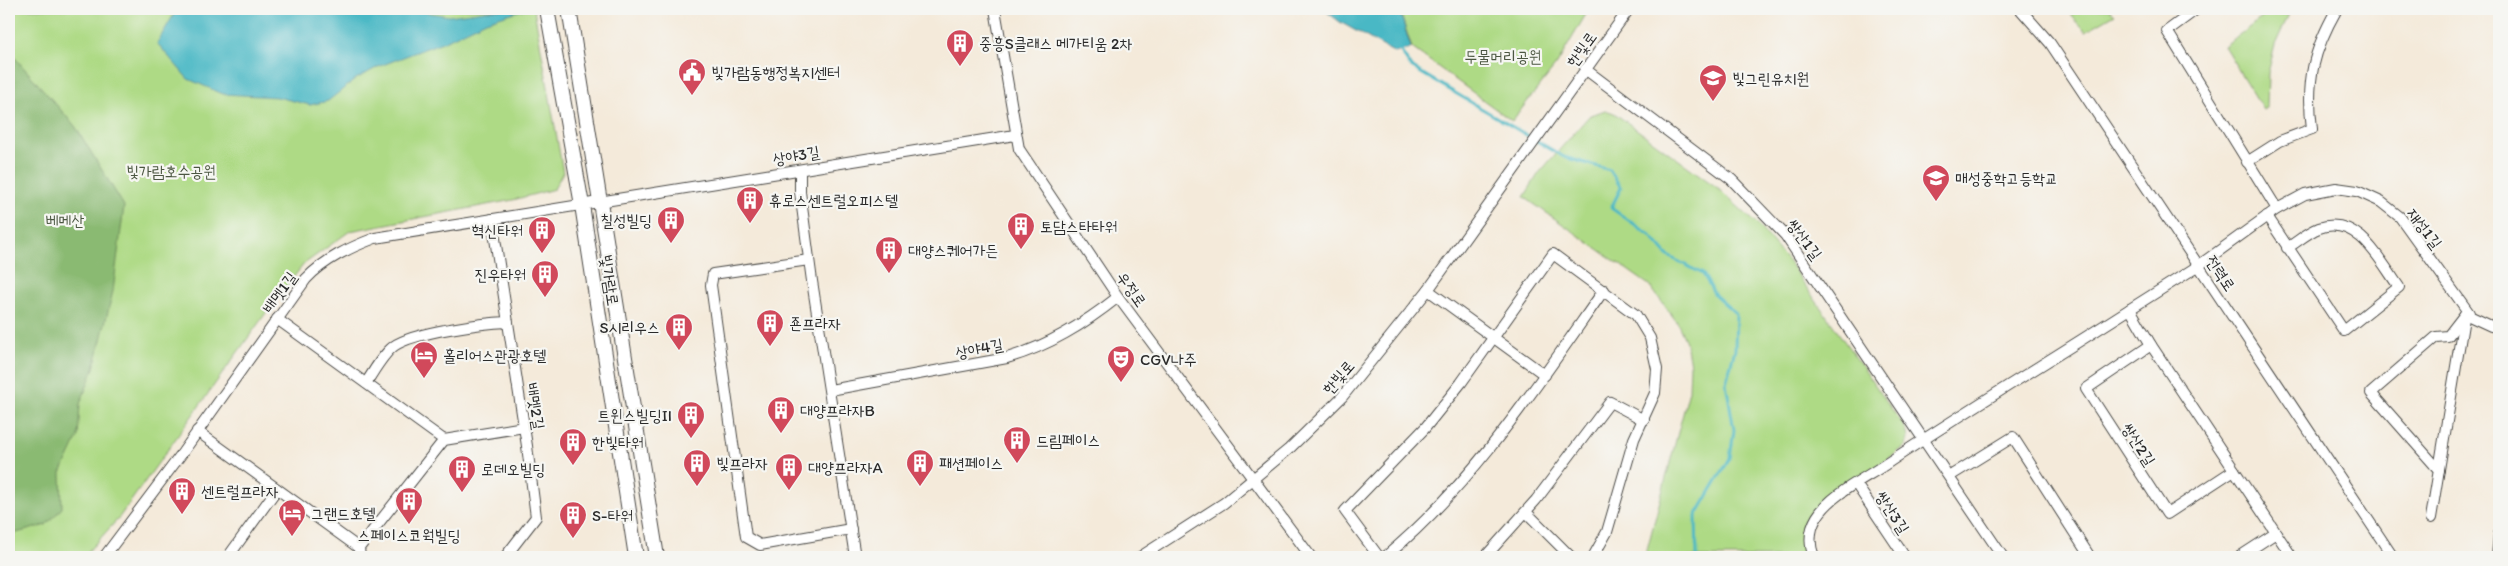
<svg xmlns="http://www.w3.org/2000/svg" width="2508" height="566" viewBox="0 0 2508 566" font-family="Itim,'Poor Story',sans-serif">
<rect width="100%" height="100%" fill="#f6f6f2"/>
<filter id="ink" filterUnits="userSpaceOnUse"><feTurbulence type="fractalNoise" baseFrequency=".02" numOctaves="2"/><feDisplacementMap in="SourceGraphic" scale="10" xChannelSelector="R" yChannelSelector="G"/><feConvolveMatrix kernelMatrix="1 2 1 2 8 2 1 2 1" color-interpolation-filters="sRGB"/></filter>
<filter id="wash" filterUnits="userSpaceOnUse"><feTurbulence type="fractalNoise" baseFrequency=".0096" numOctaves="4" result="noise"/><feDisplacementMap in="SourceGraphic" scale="20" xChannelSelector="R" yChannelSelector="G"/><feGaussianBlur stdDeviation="1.12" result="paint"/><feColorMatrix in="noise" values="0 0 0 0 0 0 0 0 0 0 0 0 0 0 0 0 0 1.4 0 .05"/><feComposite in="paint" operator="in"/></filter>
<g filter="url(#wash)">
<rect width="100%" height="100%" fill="#f4eada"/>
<g fill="#aeda85" stroke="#6c8258">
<polygon points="9,9 534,9 563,172 554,189 513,200 350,231 304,264 271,306 118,519 83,557 9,557"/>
<polygon points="1399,9 1589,9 1557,64 1512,121 1412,48"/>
<polygon points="2065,9 2109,9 2115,14 2086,31"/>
<polygon points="2267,14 2289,14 2275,45 2268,73 2267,108 2263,110 2224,46"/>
<path d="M1605 110 1614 113 1715 186 1756 223 1788 261 1906 429 1908 438 1906 446 1815 512C1808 524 1803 544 1808 557H1645L1689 391 1690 365 1686 342 1677 322 1649 285 1524 197 1539 173 1589 116Z"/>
</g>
<polygon fill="#8aba72" stroke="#5a724e" points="9,51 75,126 124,206 113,291 94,368 80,404 78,437 61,473 62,508 46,525 9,535"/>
<g fill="#4ab8c5" stroke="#3a7278">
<polygon points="174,9 406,9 449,16 499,9 525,9 486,21 445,41 380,66 356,79 328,101 310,105 277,97 223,94 188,79 157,43 176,11"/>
<polygon points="1323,9 1399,9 1411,48 1395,53 1340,22"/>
</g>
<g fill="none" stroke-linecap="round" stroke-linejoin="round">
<polyline stroke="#4ab8c5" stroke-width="3" points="1400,50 1411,67 1564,157 1610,170 1621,188 1611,208 1650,235 1668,256 1703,274 1715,295 1736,314 1735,349 1726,383 1734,430 1730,458 1696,516 1697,557"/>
</g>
</g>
<g filter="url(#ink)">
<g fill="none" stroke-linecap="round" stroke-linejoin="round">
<g stroke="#494845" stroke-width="12">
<g id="minor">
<polyline points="995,9 1019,149 1118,297 1311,557"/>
<polyline points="2020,9 2050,43 2393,557"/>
<polyline points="2197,9 2167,31 2277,209"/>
<polyline points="1585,69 1731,179 1785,235 2003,557"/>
<path d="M2247 162 2280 141 2312 129C2306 81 2313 51 2337 9"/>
<polyline points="800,170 800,192 812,281 855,557"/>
<path d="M2267 216 2344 331 2399 287C2381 262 2358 214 2319 228 2308 232 2297 242 2287 248"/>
<polyline points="492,219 527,446 536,517 505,557"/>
<polyline points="809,260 713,274 711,285 746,537 760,545 851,529"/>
<polyline points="1428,290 1545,375"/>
<polyline points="2130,309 2198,266 2277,209 2305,194 2336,188 2357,191 2381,202 2400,217 2469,313 2465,314 2491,326 2499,327"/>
<polyline points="277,319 444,440"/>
<polyline points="2151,345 2086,389 2167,514 2234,470"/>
<path d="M366 383C374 371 383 354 394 346 414 332 483 323 508 322"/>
<path d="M830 390 1007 358C1049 346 1084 324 1118 297"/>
<polyline points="197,431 359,548"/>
<polyline points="2439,470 2371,393 2436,337 2448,336 2465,314"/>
<polyline points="1950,476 2013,437 2090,557"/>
<polyline points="1856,484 1905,557"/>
<polyline points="1526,512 1571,557"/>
<polyline points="2431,518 2464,318"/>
<path d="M104 557 183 452 306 279C325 259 349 248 375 238L1015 135"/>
<polyline points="228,557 277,489"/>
<polyline points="360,557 359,548 444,440 524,427"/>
<polyline points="1140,557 1224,503 1289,449 1342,397 1428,290 1629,9"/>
<polyline points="1379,557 1345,511 1425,428 1461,383 1553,254 1636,315 1650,338 1657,369 1655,393 1634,439 1607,532 1593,557"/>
<path d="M1385 557C1474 483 1538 384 1604 290"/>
<polyline points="1485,557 1536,500 1610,402 1644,420"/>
<path d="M1814 557C1809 544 1809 530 1817 517 1831 494 1864 479 1886 464 1966 411 2049 361 2130 309L2151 345 2292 557"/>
<polyline points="2239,557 2276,533"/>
<polyline points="2497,557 2499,534"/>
</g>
</g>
<g stroke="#494845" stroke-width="16">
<g id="major">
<polyline points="547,9 582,205 636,557"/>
<polyline points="569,9 657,557"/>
</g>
</g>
<use href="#minor" stroke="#fff" stroke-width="10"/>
<use href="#major" stroke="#fff" stroke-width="14"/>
</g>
</g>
<defs>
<g id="building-pin" transform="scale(1.4375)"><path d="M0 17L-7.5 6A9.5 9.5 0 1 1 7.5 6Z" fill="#d1495b" stroke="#f6f6f2"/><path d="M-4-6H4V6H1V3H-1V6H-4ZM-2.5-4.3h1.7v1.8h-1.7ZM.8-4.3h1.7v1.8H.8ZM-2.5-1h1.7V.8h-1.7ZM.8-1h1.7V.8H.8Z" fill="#fff"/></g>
<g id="civic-pin" transform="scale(1.4375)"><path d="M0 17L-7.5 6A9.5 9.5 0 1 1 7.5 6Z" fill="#d1495b" stroke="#f6f6f2"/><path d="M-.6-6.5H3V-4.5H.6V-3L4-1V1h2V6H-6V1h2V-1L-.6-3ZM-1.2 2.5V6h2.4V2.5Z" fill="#fff"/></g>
<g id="school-pin" transform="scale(1.4375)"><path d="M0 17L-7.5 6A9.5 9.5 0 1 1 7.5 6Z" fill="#d1495b" stroke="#f6f6f2"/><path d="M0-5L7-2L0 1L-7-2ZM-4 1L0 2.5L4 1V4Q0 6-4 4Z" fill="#fff"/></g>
<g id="hotel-pin" transform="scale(1.4375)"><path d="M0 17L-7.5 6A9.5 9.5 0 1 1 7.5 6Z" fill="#d1495b" stroke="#f6f6f2"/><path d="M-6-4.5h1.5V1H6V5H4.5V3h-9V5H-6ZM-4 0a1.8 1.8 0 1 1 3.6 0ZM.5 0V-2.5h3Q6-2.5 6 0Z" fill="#fff"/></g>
<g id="theatre-pin" transform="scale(1.4375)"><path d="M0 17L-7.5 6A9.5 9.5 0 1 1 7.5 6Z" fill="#d1495b" stroke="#f6f6f2"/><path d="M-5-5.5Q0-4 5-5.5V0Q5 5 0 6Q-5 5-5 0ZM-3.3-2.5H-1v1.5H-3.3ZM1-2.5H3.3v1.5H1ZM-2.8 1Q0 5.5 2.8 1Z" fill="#fff"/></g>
</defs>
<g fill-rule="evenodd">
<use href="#building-pin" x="960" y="43"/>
<use href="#civic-pin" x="692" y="72"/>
<use href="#school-pin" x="1713" y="78"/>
<use href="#school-pin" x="1936" y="178"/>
<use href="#building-pin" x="750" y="200"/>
<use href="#building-pin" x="671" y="220"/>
<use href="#building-pin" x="1021" y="226"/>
<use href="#building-pin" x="542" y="230"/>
<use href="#building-pin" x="889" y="250"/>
<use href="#building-pin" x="545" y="274"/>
<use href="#building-pin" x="770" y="323"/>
<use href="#building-pin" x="679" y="327"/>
<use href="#hotel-pin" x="424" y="355"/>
<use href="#theatre-pin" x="1121" y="359"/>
<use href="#building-pin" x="781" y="410"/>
<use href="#building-pin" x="691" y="415"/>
<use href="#building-pin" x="1017" y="440"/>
<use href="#building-pin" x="573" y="442"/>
<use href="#building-pin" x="697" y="463"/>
<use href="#building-pin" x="920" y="463"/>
<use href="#building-pin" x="789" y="467"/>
<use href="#building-pin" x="462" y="469"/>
<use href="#building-pin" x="182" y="491"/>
<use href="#building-pin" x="409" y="501"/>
<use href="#hotel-pin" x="292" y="513"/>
<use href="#building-pin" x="573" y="515"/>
</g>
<g text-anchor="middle" stroke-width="4.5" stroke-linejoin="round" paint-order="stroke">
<g font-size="16" fill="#2b2b2b" stroke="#f6f6f2" text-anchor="start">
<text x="979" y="49">중흥S클래스 메가티움 2차</text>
<text x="711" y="78">빛가람동행정복지센터</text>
<text x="1732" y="84">빛그린유치원</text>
<text x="1955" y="184">매성중학고등학교</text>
<text x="769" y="206">휴로스센트럴오피스텔</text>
<text x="652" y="226" text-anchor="end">칠성빌딩</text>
<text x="1040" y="232">토담스타타워</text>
<text x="523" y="236" text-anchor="end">혁신타워</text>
<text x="908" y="256">대양스퀘어가든</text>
<text x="526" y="280" text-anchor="end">진우타워</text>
<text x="789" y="329">죤프라자</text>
<text x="660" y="333" text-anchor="end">S시리우스</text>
<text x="443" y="361">홀리어스관광호텔</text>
<text x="1140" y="365">CGV나주</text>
<text x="800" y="416">대양프라자B</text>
<text x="672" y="421" text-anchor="end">트윈스빌딩II</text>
<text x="1036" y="446">드림페이스</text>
<text x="592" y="448">한빛타워</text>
<text x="716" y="469">빛프라자</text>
<text x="939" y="469">패션페이스</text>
<text x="808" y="473">대양프라자A</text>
<text x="481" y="475">로데오빌딩</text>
<text x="201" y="497">센트럴프라자</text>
<text x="311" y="519">그랜드호텔</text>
<text x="592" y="521">S-타워</text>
<text x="409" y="541" text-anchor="middle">스페이스코웍빌딩</text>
</g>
<g font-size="16" fill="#2b2b2b" stroke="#f6f6f2">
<text transform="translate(1581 49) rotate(-54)" y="6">한빛로</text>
<text transform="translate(796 155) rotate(-10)" y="6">상야3길</text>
<text transform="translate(2425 228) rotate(53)" y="6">재성1길</text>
<text transform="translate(1805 239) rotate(53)" y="6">쌍산1길</text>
<text transform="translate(2221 273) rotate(56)" y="6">전력로</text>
<text transform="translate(610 280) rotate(81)" y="6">빛가람로</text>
<text transform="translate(1132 289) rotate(55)" y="6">우정로</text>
<text transform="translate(279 292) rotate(-54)" y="6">배멧1길</text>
<text transform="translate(979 348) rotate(-11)" y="6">상야4길</text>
<text transform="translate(1338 377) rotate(-49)" y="6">한빛로</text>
<text transform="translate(536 406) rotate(81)" y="6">배멧2길</text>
<text transform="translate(2139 444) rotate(57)" y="6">쌍산2길</text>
<text transform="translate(1893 512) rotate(57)" y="6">쌍산3길</text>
</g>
<g font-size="16" fill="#4c5742" stroke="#f6f6f2">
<text x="1503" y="62">두물머리공원</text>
<text x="171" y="177">빛가람호수공원</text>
<text x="65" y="226">베메산</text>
</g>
</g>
<rect width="2508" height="566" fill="none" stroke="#f6f6f2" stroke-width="30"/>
</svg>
